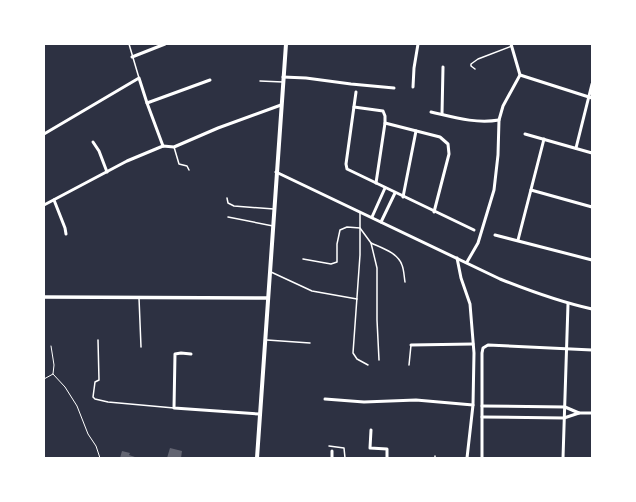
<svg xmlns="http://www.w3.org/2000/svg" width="636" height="502" viewBox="0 0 636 502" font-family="'Nunito Sans',sans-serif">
<rect width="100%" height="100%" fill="#2d3142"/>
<g fill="#626471">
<polygon points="170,448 182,451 181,458 167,458"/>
<polygon points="122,451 130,453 129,455 138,458 120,458"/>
</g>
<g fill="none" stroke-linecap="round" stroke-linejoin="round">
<g stroke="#fff" stroke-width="1">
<polyline points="53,374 65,387 77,406 88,434 96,446 100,458"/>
<polyline points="44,379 53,374 54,365 51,346"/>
</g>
<g stroke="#fff" stroke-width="1.5">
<polyline points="129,44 139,78"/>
<polyline points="475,69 471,66 471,64 478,59 512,46"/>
<polyline points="260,81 283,82"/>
<polyline points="174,147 179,164 187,166 189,170"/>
<polyline points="227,198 228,203 234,206 274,209"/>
<polyline points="360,212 360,255 353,353 357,359 368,365"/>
<polyline points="228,217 273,226"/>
<path d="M371 243C382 248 398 253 402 265 404 270 404 276 405 282"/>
<polyline points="303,259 331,264 337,262 337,244 340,230 347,227 360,228 371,243 377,268 377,320 379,360"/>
<polyline points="271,272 312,291 357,299"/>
<polyline points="139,298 141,347"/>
<polyline points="98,340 99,380 95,382 93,397 95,399 108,402 174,408"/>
<polyline points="267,340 310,343"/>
<polyline points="409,365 411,345"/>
<polyline points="329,446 344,448 345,458"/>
<polyline points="435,458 435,456"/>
</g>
<g stroke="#fff" stroke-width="3">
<polyline points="132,57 165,44"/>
<polyline points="520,75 592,98"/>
<polyline points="283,77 306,78 351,84 394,88"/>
<polyline points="413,87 414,68 418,44"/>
<polyline points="356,92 346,164 347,169 474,230"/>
<polyline points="147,103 210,80"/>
<polyline points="354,107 383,111 385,116 385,123 376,183"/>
<path d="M431 112C453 117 475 124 499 120"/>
<polyline points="442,114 443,67"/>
<polyline points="385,123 440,137 448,144 449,154 434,212"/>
<polyline points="44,134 139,78 147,103 163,146"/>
<polyline points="525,134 592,153"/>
<polyline points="93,142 99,151 107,172"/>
<polyline points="576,148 592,84"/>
<path d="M276 172 500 279C530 291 560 302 592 309"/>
<polyline points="531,190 592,207"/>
<polyline points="403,197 416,131"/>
<polyline points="54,200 65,228 66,234"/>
<polyline points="44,205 127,161 163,146 174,147 218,128 281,105"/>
<polyline points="372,217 385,188"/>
<polyline points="381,222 395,193"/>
<polyline points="495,235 592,260"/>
<polyline points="518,240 544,139"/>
<polyline points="457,258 461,278 470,304 474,353 473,405 467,458"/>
<polyline points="467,262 478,243 494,190 498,155 499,120 503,106 520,75 511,44"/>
<polyline points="411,345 473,344"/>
<polyline points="191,354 181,353 175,354 174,408 259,414"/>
<polyline points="325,399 364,402 416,400 473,405"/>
<polyline points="482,406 565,407 579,413"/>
<polyline points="482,417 564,418 579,413 592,413"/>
<polyline points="371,430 370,448 387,449 387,458"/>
<polyline points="332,458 332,451"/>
<polyline points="482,458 482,353 483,348 488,345 592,350"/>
<polyline points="563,458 568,304"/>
</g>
<polyline stroke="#fff" stroke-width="3.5" points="44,297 268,298"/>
<polyline stroke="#fff" stroke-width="4" points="257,458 286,44"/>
</g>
<rect width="636" height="502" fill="none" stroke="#ffffff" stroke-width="90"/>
</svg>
